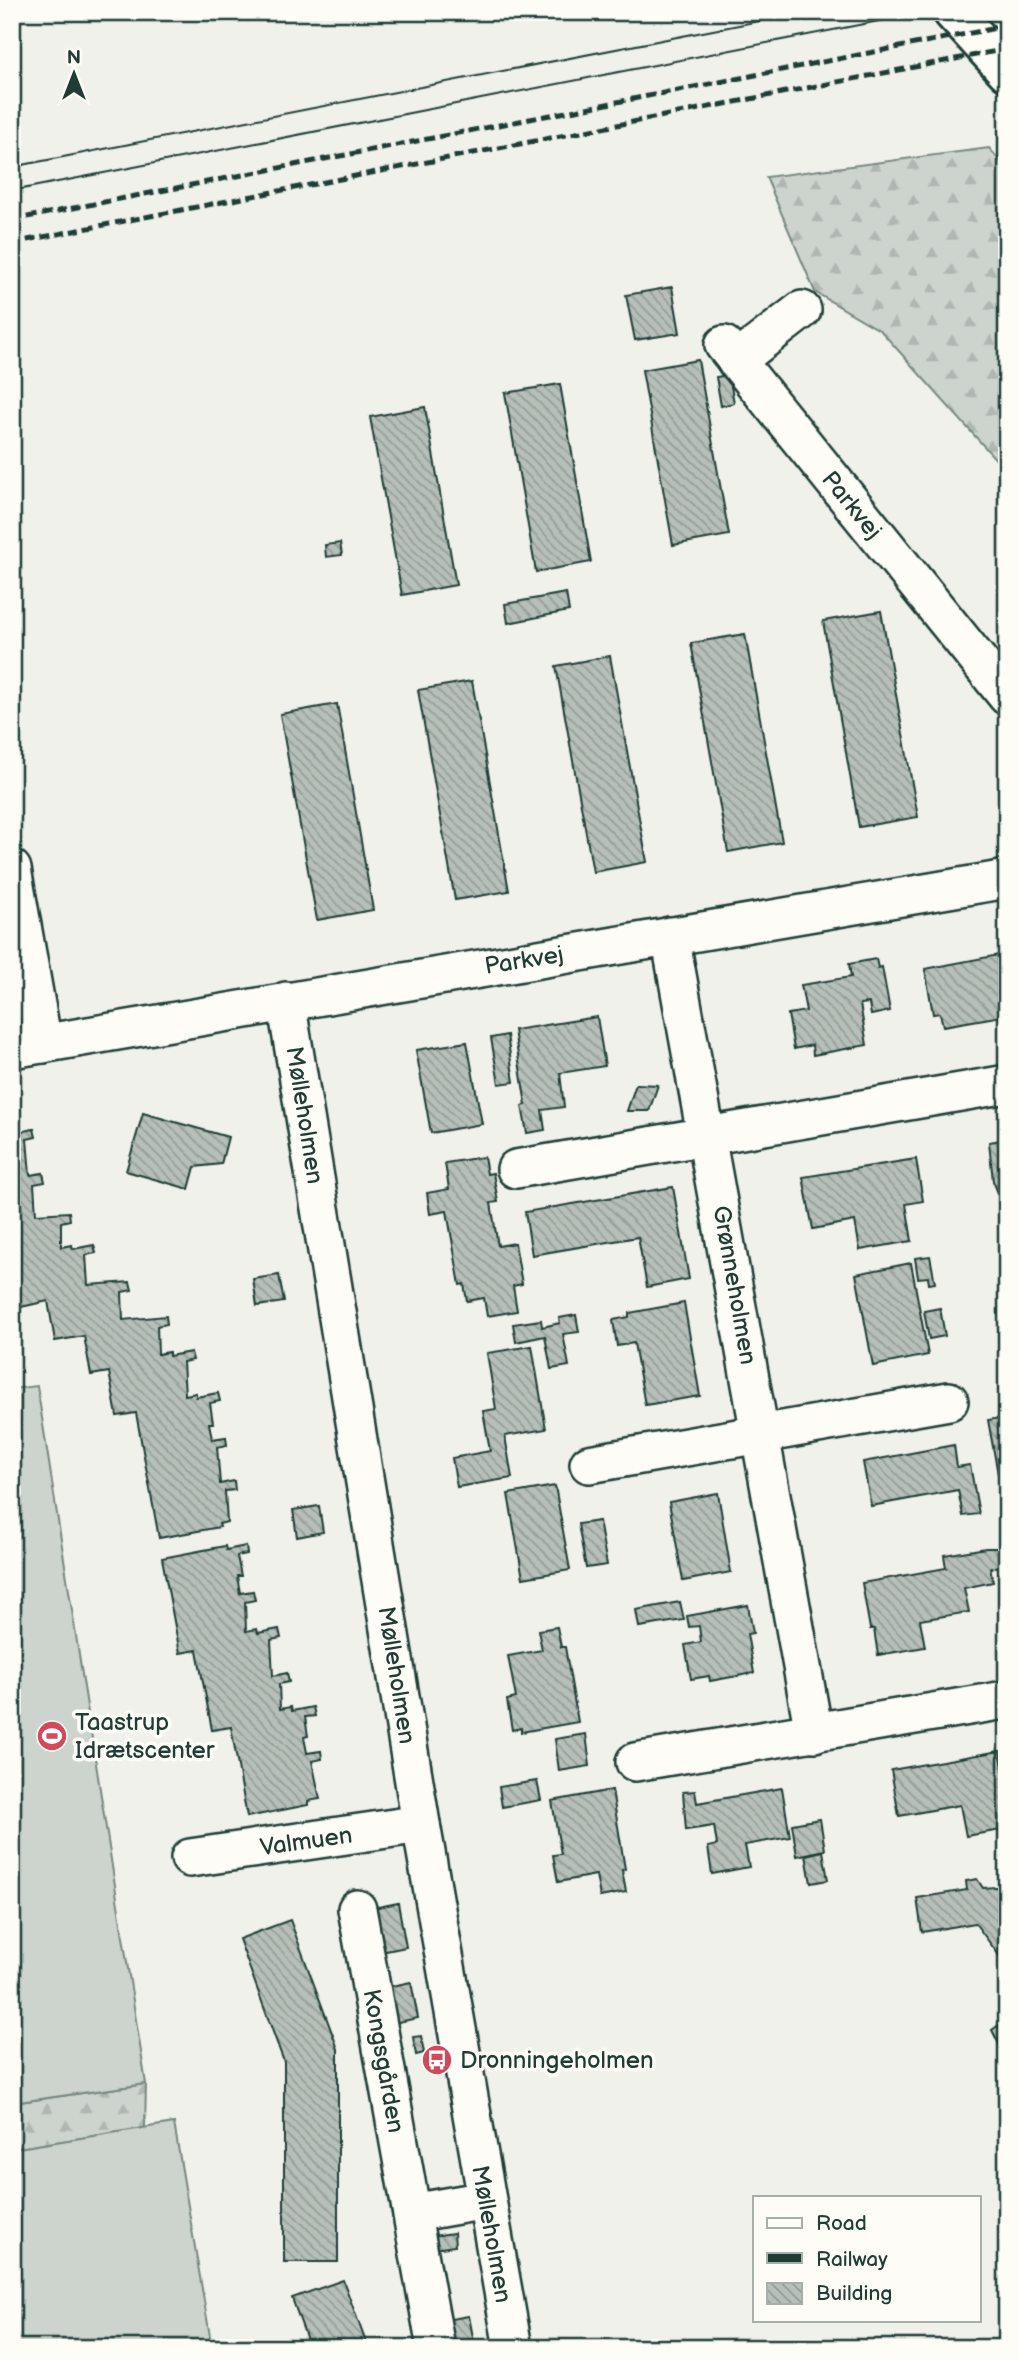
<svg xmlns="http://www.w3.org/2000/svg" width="1019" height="2360" viewBox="0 0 1019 2360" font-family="'Balsamiq Sans',sans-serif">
<defs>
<pattern id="forest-firs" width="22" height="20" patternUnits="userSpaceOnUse" patternTransform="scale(1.75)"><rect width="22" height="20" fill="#cdd3cd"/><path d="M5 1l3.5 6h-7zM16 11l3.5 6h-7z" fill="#b0b6b1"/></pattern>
<pattern id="building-back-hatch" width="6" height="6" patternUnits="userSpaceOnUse" patternTransform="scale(1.75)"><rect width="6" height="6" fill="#b6bfb8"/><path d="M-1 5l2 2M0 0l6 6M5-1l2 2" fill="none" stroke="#939c96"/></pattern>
</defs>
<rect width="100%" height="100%" fill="#f0f1eb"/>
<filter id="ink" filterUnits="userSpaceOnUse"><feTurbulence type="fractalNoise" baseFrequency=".0143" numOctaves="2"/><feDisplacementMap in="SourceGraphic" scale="14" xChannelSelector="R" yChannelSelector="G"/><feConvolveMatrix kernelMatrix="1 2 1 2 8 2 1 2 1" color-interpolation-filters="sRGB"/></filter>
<g filter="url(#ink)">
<g fill="url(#forest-firs)" stroke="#768880" stroke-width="2">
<polygon points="989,148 1007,169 1007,472 881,331 815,292 766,177"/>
<polygon points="146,2084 145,2128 12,2149 12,2103"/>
</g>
<g fill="#cdd3cd" stroke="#768880" stroke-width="2">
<polygon points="37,1386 146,2084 12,2103 12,1389"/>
<polygon points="174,2123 212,2348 12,2348 12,2149"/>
</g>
<g fill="url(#building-back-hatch)" stroke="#1f3d34" stroke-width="2">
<polygon points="672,287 680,333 635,340 626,295"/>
<polygon points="698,360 729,535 673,545 642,370"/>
<polygon points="729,375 734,403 721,406 716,377"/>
<polygon points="560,384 591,562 536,572 505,393"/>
<polygon points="425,407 456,585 402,595 370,417"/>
<polygon points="340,543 342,555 326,557 325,545"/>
<polygon points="566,593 569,611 508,623 505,604"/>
<polygon points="881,611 918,817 859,827 823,621"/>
<polygon points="745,634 782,842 728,852 691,643"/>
<polygon points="610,656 647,862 593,872 556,666"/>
<polygon points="472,681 509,891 455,900 418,690"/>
<polygon points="337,704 373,910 317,920 280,714"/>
<polygon points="1007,949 1007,1002 999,1003 1002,1016 943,1026 940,1013 933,1014 925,969 999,955 999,950"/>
<polygon points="876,959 878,968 882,967 890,1011 871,1015 869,1003 860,1004 867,1045 813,1055 812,1045 794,1049 788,1014 806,1011 801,985 851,977 849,964"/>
<polygon points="597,1017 605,1066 560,1073 564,1107 542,1110 545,1130 527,1133 522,1106 526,1105 514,1030"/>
<polygon points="507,1035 514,1082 499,1084 491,1038"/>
<polygon points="467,1042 482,1124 431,1133 416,1050"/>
<polygon points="636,1084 658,1085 649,1111 627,1111"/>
<polygon points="143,1113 228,1137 221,1164 195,1167 189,1189 126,1171"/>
<polygon points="12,1129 13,1133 34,1129 36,1137 27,1139 30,1175 43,1173 45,1182 34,1184 36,1214 69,1212 70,1220 61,1222 61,1247 72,1245 73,1249 94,1245 96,1253 86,1255 88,1285 130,1282 132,1290 122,1292 123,1320 166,1316 167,1324 157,1326 158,1354 169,1352 169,1356 191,1352 193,1360 183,1362 185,1395 196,1393 196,1397 218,1393 220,1401 210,1403 213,1423 209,1423 212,1439 226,1437 227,1445 217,1447 220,1484 234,1481 235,1490 225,1491 227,1522 219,1524 220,1527 159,1538 136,1413 117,1416 109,1372 91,1375 84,1336 55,1341 48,1301 21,1307 12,1265"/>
<polygon points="1007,1139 1007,1201 1003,1195 999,1195 993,1181 989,1142"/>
<polygon points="484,1157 487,1174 493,1173 498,1202 491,1203 498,1246 515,1243 522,1284 513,1286 517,1311 487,1316 484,1298 467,1301 464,1284 460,1285 447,1211 430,1214 427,1193 449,1189 445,1163"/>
<polygon points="916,1159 923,1201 906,1204 912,1241 860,1250 855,1221 813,1229 803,1177"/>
<polygon points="673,1187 689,1279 647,1287 638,1237 532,1255 525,1212"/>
<polygon points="930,1256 935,1283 929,1284 928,1277 918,1278 915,1258"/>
<polygon points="1007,1259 1007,1287 1004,1287 999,1260"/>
<polygon points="911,1263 928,1355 873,1366 856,1274"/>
<polygon points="279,1275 284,1302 257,1306 253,1279"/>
<polygon points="684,1303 700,1396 645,1405 634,1343 617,1346 613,1320 629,1317 629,1313"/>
<polygon points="940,1308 945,1336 929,1339 924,1311"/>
<polygon points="576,1315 579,1332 563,1334 569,1366 551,1369 545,1336 516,1342 513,1324 541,1320 542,1327 560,1323 559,1318"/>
<polygon points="532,1346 546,1429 505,1436 512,1478 457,1487 452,1458 490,1451 483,1411 496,1409 487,1353"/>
<polygon points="1007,1417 1007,1472 998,1474 988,1420"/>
<polygon points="954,1445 957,1467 970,1465 979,1514 963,1516 958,1490 871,1506 863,1462"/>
<polygon points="555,1486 570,1570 523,1578 508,1494"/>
<polygon points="718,1493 731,1572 683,1581 669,1502"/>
<polygon points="319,1506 323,1532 297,1537 293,1510"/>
<polygon points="599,1521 607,1565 586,1568 578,1524"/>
<polygon points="225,1546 226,1550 246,1546 247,1554 237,1556 241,1576 237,1576 240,1593 253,1591 255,1600 245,1602 246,1631 257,1629 258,1633 279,1629 281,1638 271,1640 273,1676 287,1673 289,1682 279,1684 280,1709 291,1707 292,1711 313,1707 315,1716 305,1717 308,1736 304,1737 307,1753 321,1751 322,1759 312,1761 320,1799 308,1801 308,1805 247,1817 231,1727 212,1730 197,1650 180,1653 162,1558"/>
<polygon points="986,1548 1004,1548 1007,1565 990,1568 993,1582 964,1588 969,1612 920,1620 925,1647 878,1655 874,1629 870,1629 862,1583 946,1568 944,1555"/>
<polygon points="680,1602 684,1620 639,1627 636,1610"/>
<polygon points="748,1605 753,1633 747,1634 754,1673 710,1681 709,1676 691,1679 685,1645 701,1642 699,1626 689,1627 687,1616"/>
<polygon points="557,1627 561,1647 565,1647 578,1722 521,1732 521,1728 512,1730 507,1700 516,1698 508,1656 542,1650 538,1630"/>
<polygon points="586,1734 590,1766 559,1771 555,1739"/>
<polygon points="1000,1751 1007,1789 1007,1829 966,1836 960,1805 899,1816 891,1770"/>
<polygon points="537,1781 541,1800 502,1807 499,1787"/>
<polygon points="782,1788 790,1837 745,1845 749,1867 712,1874 708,1847 717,1845 714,1826 686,1830 683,1792 695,1791 697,1803"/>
<polygon points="612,1790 625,1869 622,1870 626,1892 600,1897 596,1875 558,1882 553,1855 561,1854 552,1801"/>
<polygon points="820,1819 825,1850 797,1856 792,1824"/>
<polygon points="823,1851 828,1880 811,1883 806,1855"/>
<polygon points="977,1879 983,1888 1007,1886 1007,1966 975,1923 922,1932 917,1898 967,1890 966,1881"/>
<polygon points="398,1903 406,1947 381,1952 373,1908"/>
<polygon points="290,1920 338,2049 338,2262 284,2262 284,2062 239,1939"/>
<polygon points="411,1982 418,2018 393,2023 387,1987"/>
<polygon points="1007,2019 1007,2060 992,2030"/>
<polygon points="421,2036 424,2053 416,2055 413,2037"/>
<polygon points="454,2233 455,2246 434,2249 432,2236"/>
<polygon points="343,2280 368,2348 310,2348 292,2298"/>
<polygon points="469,2316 475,2348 450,2348 445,2320"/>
</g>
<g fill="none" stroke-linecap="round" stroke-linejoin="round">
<g stroke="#1f3d34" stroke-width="42">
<g id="minor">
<polyline points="724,345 1007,696"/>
<polyline points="736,361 802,310"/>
<polyline points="12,869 43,1044"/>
<polyline points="670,936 814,1733"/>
<polyline points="286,1001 421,1824 513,2348"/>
<polyline points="12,1049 1007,879"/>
<polyline points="516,1169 1007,1084"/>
<polyline points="589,1464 949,1401"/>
<polyline points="635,1762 999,1701"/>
<polyline points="190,1858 421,1824"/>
<polyline points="357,1909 436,2348"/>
<polyline points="412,2213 486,2200"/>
</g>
</g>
<g stroke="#1f3d34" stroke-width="44">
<polyline id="highway" points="953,12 1007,71"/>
</g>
<use href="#minor" stroke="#fdfcf7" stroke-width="37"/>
<use href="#highway" stroke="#fdfcf7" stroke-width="38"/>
<g stroke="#1f3d34" stroke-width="2">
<polyline points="12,167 805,12"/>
<polyline points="12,191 925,12"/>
</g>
<g stroke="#1f3d34" stroke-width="5" stroke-dasharray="10 5" stroke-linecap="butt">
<polyline points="12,220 1007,26"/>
<polyline points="12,243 1007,49"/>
</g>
</g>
</g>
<defs>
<g id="stadium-disc" transform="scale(1.575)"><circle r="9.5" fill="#d1495b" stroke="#fdfcf7"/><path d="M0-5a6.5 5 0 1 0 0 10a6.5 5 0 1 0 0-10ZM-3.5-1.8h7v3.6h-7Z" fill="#fff"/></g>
<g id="bus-disc" transform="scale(1.575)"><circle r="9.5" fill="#d1495b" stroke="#fdfcf7"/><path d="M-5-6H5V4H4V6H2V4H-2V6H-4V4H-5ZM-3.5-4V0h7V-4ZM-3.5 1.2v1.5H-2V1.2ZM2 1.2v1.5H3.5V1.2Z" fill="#fff"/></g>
</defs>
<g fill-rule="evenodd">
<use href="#stadium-disc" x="52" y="1736"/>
<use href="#bus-disc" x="437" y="2060"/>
</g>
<g text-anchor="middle" stroke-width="7" stroke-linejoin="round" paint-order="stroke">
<g font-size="24" fill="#1f3d34" stroke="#fdfcf7">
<text transform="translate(852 505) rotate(51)" y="8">Parkvej</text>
<text transform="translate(524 960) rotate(-9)" y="8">Parkvej</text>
<text transform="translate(305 1115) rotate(81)" y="8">Mølleholmen</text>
<text transform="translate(735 1285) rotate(80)" y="8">Grønneholmen</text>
<text transform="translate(397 1675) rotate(81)" y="8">Mølleholmen</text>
<text transform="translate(306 1841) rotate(-8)" y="8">Valmuen</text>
<text transform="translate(384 2061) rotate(80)" y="8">Kongsgården</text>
<text transform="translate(492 2234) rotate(80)" y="8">Mølleholmen</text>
</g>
<g font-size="24" fill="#1f3d34" stroke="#fdfcf7" text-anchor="start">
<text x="75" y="1730">Taastrup<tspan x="75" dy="28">Idrætscenter</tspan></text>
<text x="460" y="2068">Dronningeholmen</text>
</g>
</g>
<rect width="1019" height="2360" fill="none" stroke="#fdfcf7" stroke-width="42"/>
<rect x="21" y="21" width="977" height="2318" fill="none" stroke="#1f3d34" stroke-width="2.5" filter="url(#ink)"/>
<rect x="753" y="2196" width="228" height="126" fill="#fdfcf7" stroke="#a4b0a9" stroke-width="2"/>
<rect x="767" y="2218" width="35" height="10" fill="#fdfcf7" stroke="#a4b0a9" stroke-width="2"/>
<text x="816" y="2230" font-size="21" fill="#1f3d34">Road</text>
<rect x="767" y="2253" width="35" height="10" fill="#1f3d34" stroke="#a4b0a9" stroke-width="2"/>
<text x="816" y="2266" font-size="21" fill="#1f3d34">Railway</text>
<rect x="767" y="2283" width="35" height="21" fill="url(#building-back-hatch)" stroke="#a4b0a9" stroke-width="2"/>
<text x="816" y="2300" font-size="21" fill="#1f3d34">Building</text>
<g transform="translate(74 74)" stroke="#fdfcf7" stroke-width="5" paint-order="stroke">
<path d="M0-5L12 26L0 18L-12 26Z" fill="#1f3d34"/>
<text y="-10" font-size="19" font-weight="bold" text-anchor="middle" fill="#1f3d34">N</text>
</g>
</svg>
